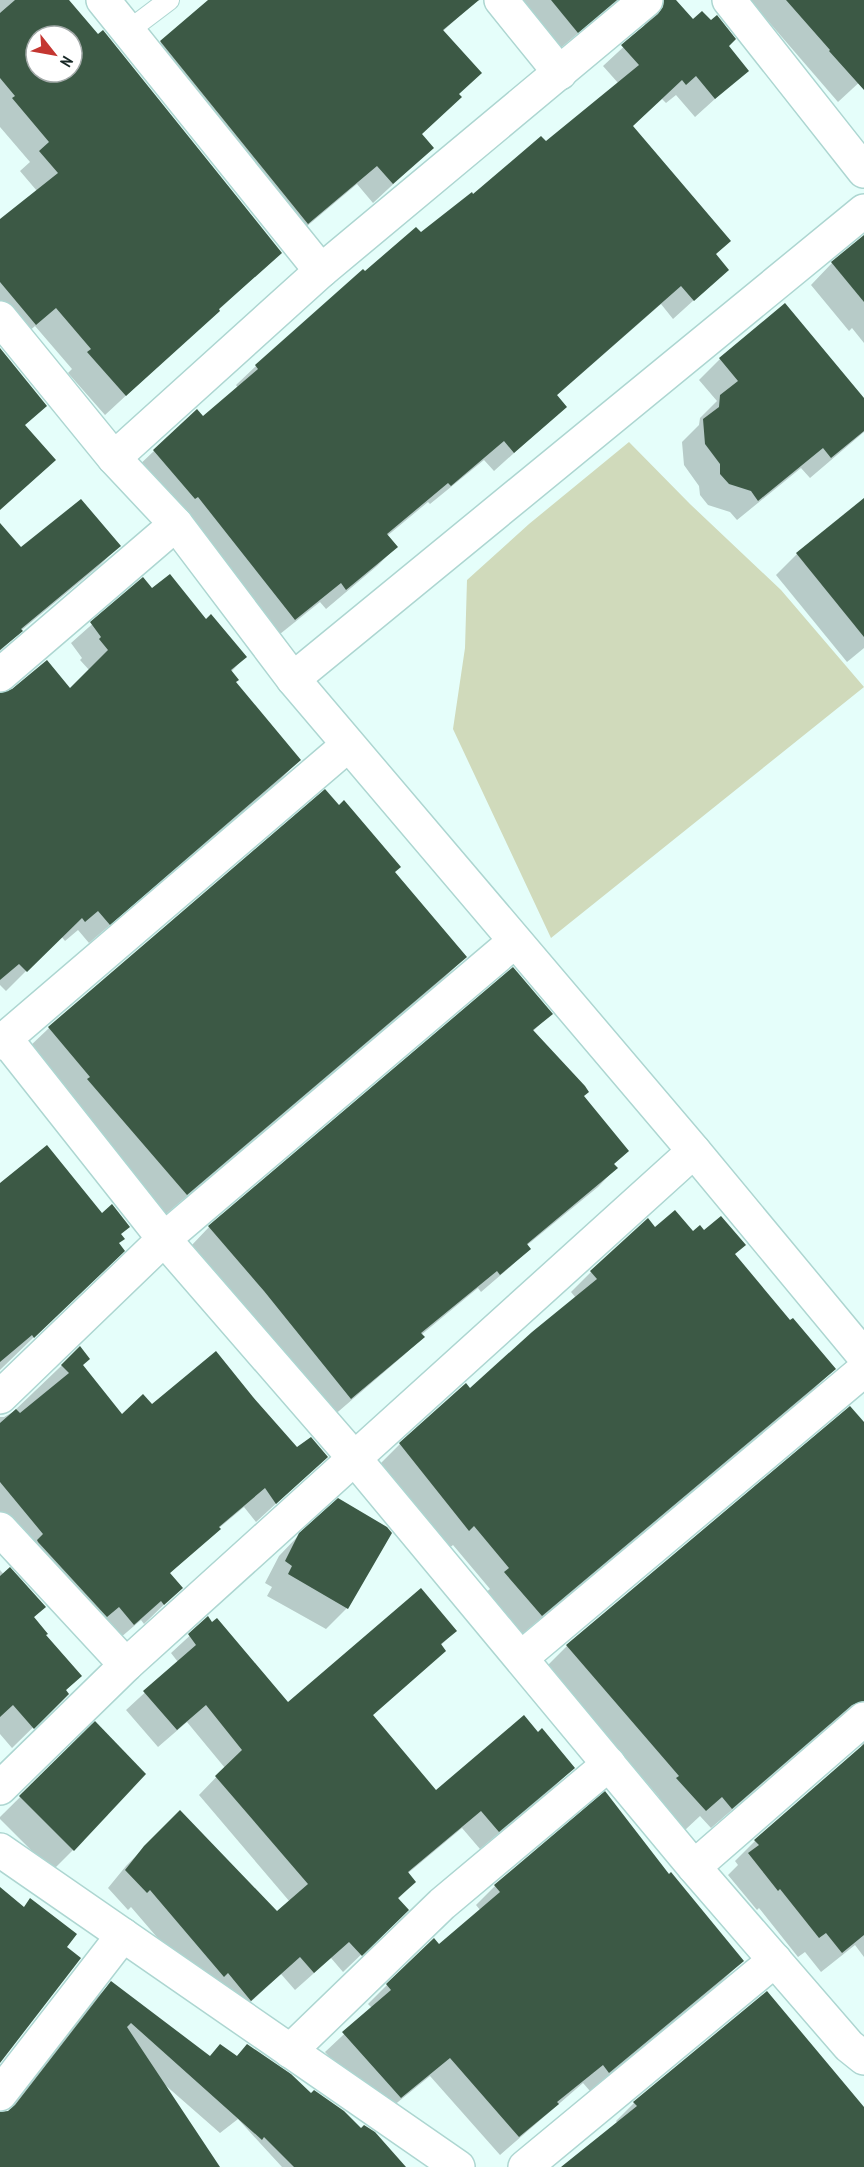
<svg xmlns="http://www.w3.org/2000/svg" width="864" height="2167" viewBox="0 0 864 2167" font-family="'PT Sans Narrow',sans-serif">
<rect width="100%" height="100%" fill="#e5fefa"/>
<polygon fill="#d0dabb" points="629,442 690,504 781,590 864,687 551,938 453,729 465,648 467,580 529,524"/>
<g fill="#0003" fill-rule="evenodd">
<path d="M0 0H63L280 253 105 415 68 373 72 369 35 326 16 343 0 325V221L37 191 20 171 30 162 0 127ZM36 36H72V72H36Z"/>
<polygon points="210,0 480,0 475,2 443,31 457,95 420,135 432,148 373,203 357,184 287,243 141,61 161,42"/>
<polygon points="515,0 674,0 693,21 727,47 747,70 695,117 676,95 666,103 662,99 631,127 715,255 727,270 673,319 661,304 556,396 565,407 494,471 484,460 430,504 428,502 387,536 396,547 377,566 326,609 320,602 275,638 134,470 196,411 203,418 238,388 236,385 256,366 363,271 365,273 546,144 619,84 603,66 644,28 646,18 621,1 613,4 557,51"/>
<polygon points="750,0 864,0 864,78 838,102"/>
<polygon points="858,242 864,249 864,343 852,328 849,331 811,285 832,263"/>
<polygon points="785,305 864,400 864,432 810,478 801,468 737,520 730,512 708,505 700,495 699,486 684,465 682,442 699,425 700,418 717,401 699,380 720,359"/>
<polygon points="864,500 864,648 847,662 776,575 797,554"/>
<polygon points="0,525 21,549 119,546 99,566 17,634 0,651"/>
<polygon points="142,580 151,591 206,621 245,657 231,672 234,683 299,760 280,780 89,943 78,930 65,941 61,936 6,991 0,985 0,695 70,690 90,671 80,660 82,658 71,643"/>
<polygon points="325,791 465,957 445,977 166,1214 68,1101 28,1048 49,1028"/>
<polygon points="513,969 551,1014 532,1032 583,1096 616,1168 598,1187 526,1246 529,1249 510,1267 481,1292 478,1288 421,1335 423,1337 404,1355 332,1417 191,1246 209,1227"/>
<polygon points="0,1183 120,1235 117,1244 103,1270 0,1370"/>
<polygon points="654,1229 693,1233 734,1255 790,1322 834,1369 814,1389 521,1635 485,1593 490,1589 453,1545 448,1549 380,1464 400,1444 470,1390 576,1298 571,1292 591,1272"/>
<polygon points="80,1348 81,1365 122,1416 152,1406 306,1476 256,1522 244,1507 219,1528 169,1574 181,1588 144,1624 141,1620 113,1644 0,1526 0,1417 4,1417 13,1412"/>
<polygon points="864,1424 864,1957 855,1945 821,1972 805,1952 798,1957 759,1908 757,1910 728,1875 738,1865 735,1861 755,1841 861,1749 863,1737 838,1721 830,1725 711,1828 700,1816 685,1830 657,1799 659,1797 547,1666 567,1646"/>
<polygon points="300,1534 347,1608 326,1629 267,1596 272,1587 265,1583 279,1556"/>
<polygon points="0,1570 6,1577 44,1607 33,1618 45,1636 80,1676 65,1691 67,1694 12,1748 0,1734"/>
<polygon points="208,1619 288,1704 455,1631 440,1646 426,1668 372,1716 436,1792 573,1768 555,1786 480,1849 462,1828 407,1874 414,1882 397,1900 389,1928 343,1972 331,1958 295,1990 281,1974 233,2018 205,1993 131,1907 128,1910 108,1888 126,1866 180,1812 277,1913 290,1902 199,1795 225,1768 187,1722 158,1747 126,1710 178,1662 171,1653"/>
<polygon points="95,1723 73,1850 52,1871 0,1819 0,1817"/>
<polygon points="605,1794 669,1876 742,1961 723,1980 590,2091 583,2083 500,2155 430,2076 382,2115 325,2052 372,2008 368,2004 387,1985 439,1946 481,1911 476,1905 495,1886"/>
<polygon points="111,1983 209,2057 236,2057 247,2046 404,2167 282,2167 238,2119 220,2133 164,2084 218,2167 0,2167 0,2114 7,2113 94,2000"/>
<polygon points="634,2103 864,2110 864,2167 563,2167 618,2124 616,2121"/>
</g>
<g fill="#3c5945" fill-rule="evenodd">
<path d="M15 0H69L98 34 103 30 282 253 219 309 220 311 126 396 87 352 91 349 56 308 36 325 0 282V219L58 173 39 151 49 142 12 98 15 96 0 78V13ZM36 36H72V72H36Z"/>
<polygon points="208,0 479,0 443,30 482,73 459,94 462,97 422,134 434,148 393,184 377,166 308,224 160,41"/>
<polygon points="551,0 617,0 578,33"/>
<polygon points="664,0 676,0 693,19 702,11 711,20 717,15 736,39 729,46 749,71 715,99 696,76 686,85 682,80 633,126 731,241 716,254 729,270 694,301 681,286 557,395 567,407 514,453 504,441 451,486 448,483 387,534 398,547 346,590 341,583 295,620 198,497 195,499 153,450 197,409 203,416 258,369 255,365 363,269 365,271 416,227 421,232 472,192 473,194 541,136 546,141 639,65 621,45 658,14 663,7"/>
<polygon points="786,0 864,0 864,90 829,51 830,50"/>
<polygon points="864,235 864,302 831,262"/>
<polygon points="785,303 864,398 864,431 831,458 823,448 758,501 751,491 729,484 720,474 720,464 705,444 703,419 719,407 720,395 738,381 719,358"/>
<polygon points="0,348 47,406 25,425 56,460 0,510"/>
<polygon points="864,498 864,637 796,553"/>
<polygon points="81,499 121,546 21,629 23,631 0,650 0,523 21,547"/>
<polygon points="170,574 206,619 211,614 247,657 231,670 239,680 236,682 301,760 110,925 98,911 85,922 82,918 27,972 19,964 0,980 0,693 12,689 47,660 70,688 108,650 99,639 101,637 90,622 143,577 152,588"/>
<polygon points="325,789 339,805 344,800 401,867 395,872 467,957 187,1195 87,1079 90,1077 48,1027"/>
<polygon points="513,967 553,1014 533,1030 585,1086 589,1092 584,1096 629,1151 614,1164 618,1168 527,1244 531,1249 500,1275 497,1271 421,1333 425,1337 351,1399 264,1291 208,1226"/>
<polygon points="47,1145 102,1213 112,1204 130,1227 121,1234 125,1239 119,1243 125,1251 34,1338 32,1335 0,1362 0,1183"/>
<polygon points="675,1210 693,1231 700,1225 704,1230 721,1216 746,1245 735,1254 790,1320 793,1318 836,1369 542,1616 504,1572 509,1568 474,1526 469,1531 399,1443 466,1383 470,1388 532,1332 597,1279 590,1271 648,1218 655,1227"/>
<polygon points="80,1346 90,1359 83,1365 122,1414 143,1394 152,1404 216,1351 253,1397 297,1447 311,1437 328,1457 276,1504 265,1488 219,1527 221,1529 170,1573 183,1588 164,1605 161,1601 134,1625 119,1607 107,1617 38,1542 37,1540 43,1534 0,1482 0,1423 16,1409 20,1413 69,1373 61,1365"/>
<polygon points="850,1406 864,1422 864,1701 852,1705 732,1809 722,1797 706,1811 676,1778 679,1776 566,1645"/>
<polygon points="338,1498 387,1527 392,1533 348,1609 288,1574 292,1566 285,1561 299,1533"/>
<polygon points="10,1567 46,1607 34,1617 48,1634 46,1635 82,1676 66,1690 69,1694 34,1729 13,1705 0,1717 0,1576"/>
<polygon points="421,1588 457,1631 441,1644 446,1651 373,1715 436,1790 524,1715 538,1732 542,1728 575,1768 499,1832 481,1811 408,1872 416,1882 398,1898 409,1910 362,1956 349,1942 314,1973 300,1957 251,2001 228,1973 224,1977 150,1890 147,1893 125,1870 144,1846 180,1810 277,1911 308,1884 215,1776 242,1750 206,1705 177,1730 143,1691 196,1645 188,1634 208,1616 212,1622 217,1618 288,1702"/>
<polygon points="95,1721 146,1774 74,1851 19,1796"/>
<polygon points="864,1744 864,1935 842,1953 826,1933 819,1938 780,1889 778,1891 748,1853 759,1845 754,1840"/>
<polygon points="605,1791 669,1874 671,1872 744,1961 609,2073 603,2065 557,2102 559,2104 519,2137 450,2058 401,2098 342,2032 391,1990 386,1984 434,1938 439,1944 500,1892 494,1885"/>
<polygon points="0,1887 24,1907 30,1898 77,1934 67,1947 81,1958 0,2063"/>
<polygon points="111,1981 210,2056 220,2044 237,2056 247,2044 291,2074 311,2093 314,2090 344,2111 361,2128 364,2125 375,2132 406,2167 294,2167 264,2137 262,2140 131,2023 127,2027 220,2167 0,2167 0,2112 8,2111 15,2105"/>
<polygon points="767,1991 864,2107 864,2167 561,2167 637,2106 633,2102"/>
</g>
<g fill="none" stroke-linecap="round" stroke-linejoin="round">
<g stroke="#add6d1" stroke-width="22">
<polyline id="service" points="128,31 169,0"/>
</g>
<g stroke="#add6d1" stroke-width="36">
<g id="minor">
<polyline points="103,0 321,271"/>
<polyline points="501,0 560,73"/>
<polyline points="729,0 864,171"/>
<polyline points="0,318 114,458 176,524 293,679 694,1151 864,1356"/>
<polyline points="114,458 321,271 646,0"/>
<polyline points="0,675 176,524"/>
<polyline points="293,679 864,211"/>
<polyline points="5,1038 164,1239 355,1459 694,1867 849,2046 864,2058"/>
<polyline points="0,1043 348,745"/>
<polyline points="0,1397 164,1239 515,941"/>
<polyline points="0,1529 126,1665"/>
<polyline points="521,1658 864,1370"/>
<polyline points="0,1788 126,1665 694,1151"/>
<polyline points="0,1850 458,2167"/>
<polyline points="694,1867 864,1719"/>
<polyline points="290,2051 442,1904 609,1764"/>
<polyline points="0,2094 123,1935"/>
<polyline points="525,2167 775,1960"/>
</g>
</g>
<use href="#service" stroke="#fff" stroke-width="20"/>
<use href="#minor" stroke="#fff" stroke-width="33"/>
</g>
<g transform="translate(54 54) rotate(121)"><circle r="28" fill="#ffffff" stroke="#a2a9a8" stroke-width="1.5"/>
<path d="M0-4.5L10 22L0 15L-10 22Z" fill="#c43631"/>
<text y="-9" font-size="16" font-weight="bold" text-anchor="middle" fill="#172725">N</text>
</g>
</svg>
